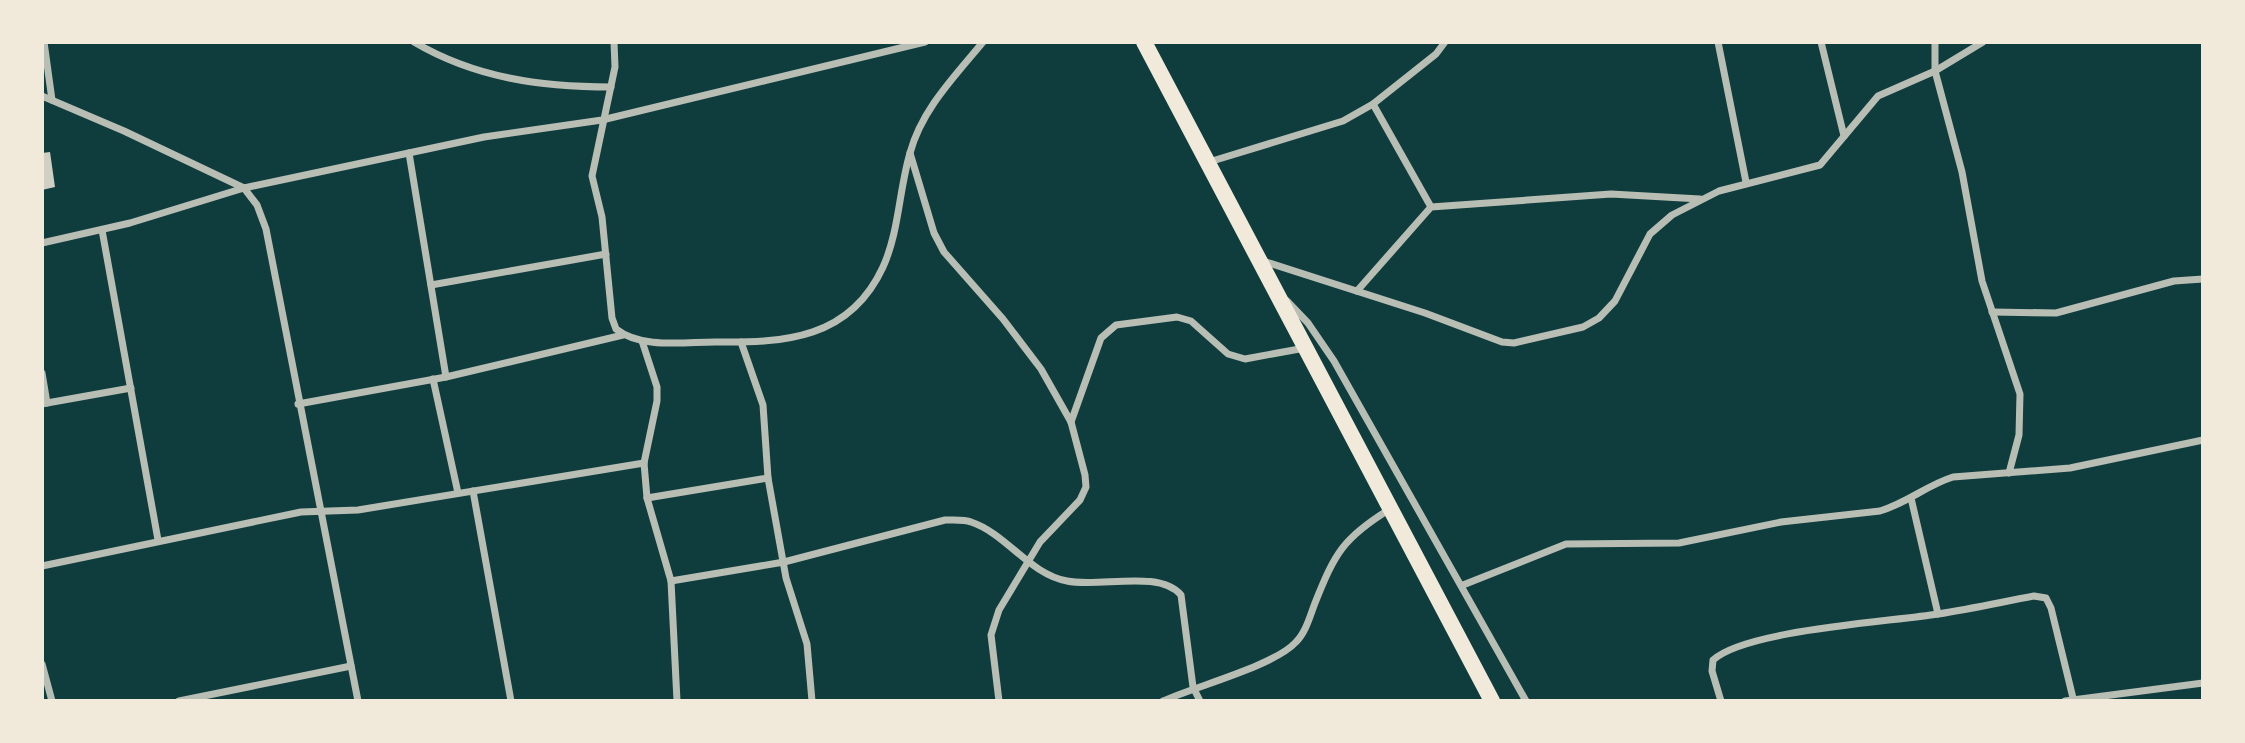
<svg xmlns="http://www.w3.org/2000/svg" width="2245" height="743" viewBox="0 0 2245 743" font-family="'PT Sans Narrow',sans-serif">
<rect width="100%" height="100%" fill="#0f3d3e"/>
<polygon fill="#cfcfc3" points="50,152 55,187 42,190 42,153"/>
<g fill="none" stroke-linecap="round" stroke-linejoin="round">
<g stroke="#b8beb3" stroke-width="7">
<polyline points="44,42 52,100"/>
<path d="M414 42C475 78 541 87 611 87"/>
<path d="M614 42 615 67 592 176 602 217 612 318 616 329C641 349 684 342 715 342 785 343 850 339 883 267 899 232 899 190 910 153 922 109 955 76 983 42"/>
<polyline points="1718,42 1746,182"/>
<polyline points="1821,42 1844,136"/>
<polyline points="1935,42 1935,71 1962,172 1982,281 2020,394 2019,435 2009,473"/>
<polyline points="42,96 124,131 244,188 257,205 266,229 358,701"/>
<polyline points="1373,104 1431,207"/>
<polyline points="409,153 446,377"/>
<polyline points="910,153 934,233 944,252 1003,319 1041,369 1071,422 1085,475 1086,487 1080,500 1040,542 999,610 991,635 999,701"/>
<polyline points="1209,162 1343,121 1373,104 1436,54 1445,42"/>
<polyline points="102,230 158,540"/>
<polyline points="42,243 130,223 244,188 484,137 602,120 925,42"/>
<polyline points="1263,261 1425,313 1502,342 1514,343 1583,327 1599,318 1615,301 1650,234 1672,215 1719,191 1820,165 1878,96 1935,71 1983,42"/>
<polyline points="431,285 606,254"/>
<polyline points="1357,291 1431,207 1611,194 1700,199"/>
<polyline points="1287,301 1308,323 1334,361 1526,701"/>
<polyline points="1992,312 2056,313 2174,281 2203,279"/>
<polyline points="642,341 657,387 657,401 644,463 647,498 671,581 677,701"/>
<polyline points="741,342 763,405 768,478 786,578 807,644 812,701"/>
<polyline points="42,373 47,403 42,404"/>
<polyline points="433,379 458,493"/>
<polyline points="47,403 131,388"/>
<polyline points="298,404 446,377 623,335"/>
<polyline points="1071,422 1101,338 1116,325 1177,317 1191,321 1228,354 1245,359 1305,348"/>
<polyline points="473,491 511,701"/>
<polyline points="647,498 768,478"/>
<polyline points="1911,498 1938,614"/>
<polyline points="42,566 301,512 358,510 644,463"/>
<path d="M671 581 784 562 945 520C953 520 964 519 971 522 1007 534 1029 574 1067 581 1099 588 1159 569 1181 595L1193 687 1200 701"/>
<path d="M1463 585 1566 544 1679 543 1781 522 1880 511C1907 503 1927 485 1953 477L2070 468 2203 440"/>
<polyline points="42,664 52,701"/>
<polyline points="179,701 351,666"/>
<path d="M1163 701C1196 686 1274 666 1296 642 1306 632 1310 616 1315 603 1335 553 1343 538 1390 509"/>
<path d="M1721 701 1712 671 1713 660C1746 630 1888 622 1938 614 1970 609 2002 602 2034 596L2046 598 2051 608 2073 698"/>
<polyline points="2065,701 2203,683"/>
</g>
<polyline stroke="#f1e9da" stroke-width="16" points="1144,42 1492,701"/>
</g>
<rect width="2245" height="743" fill="none" stroke="#f1e9da" stroke-width="88"/>
</svg>
